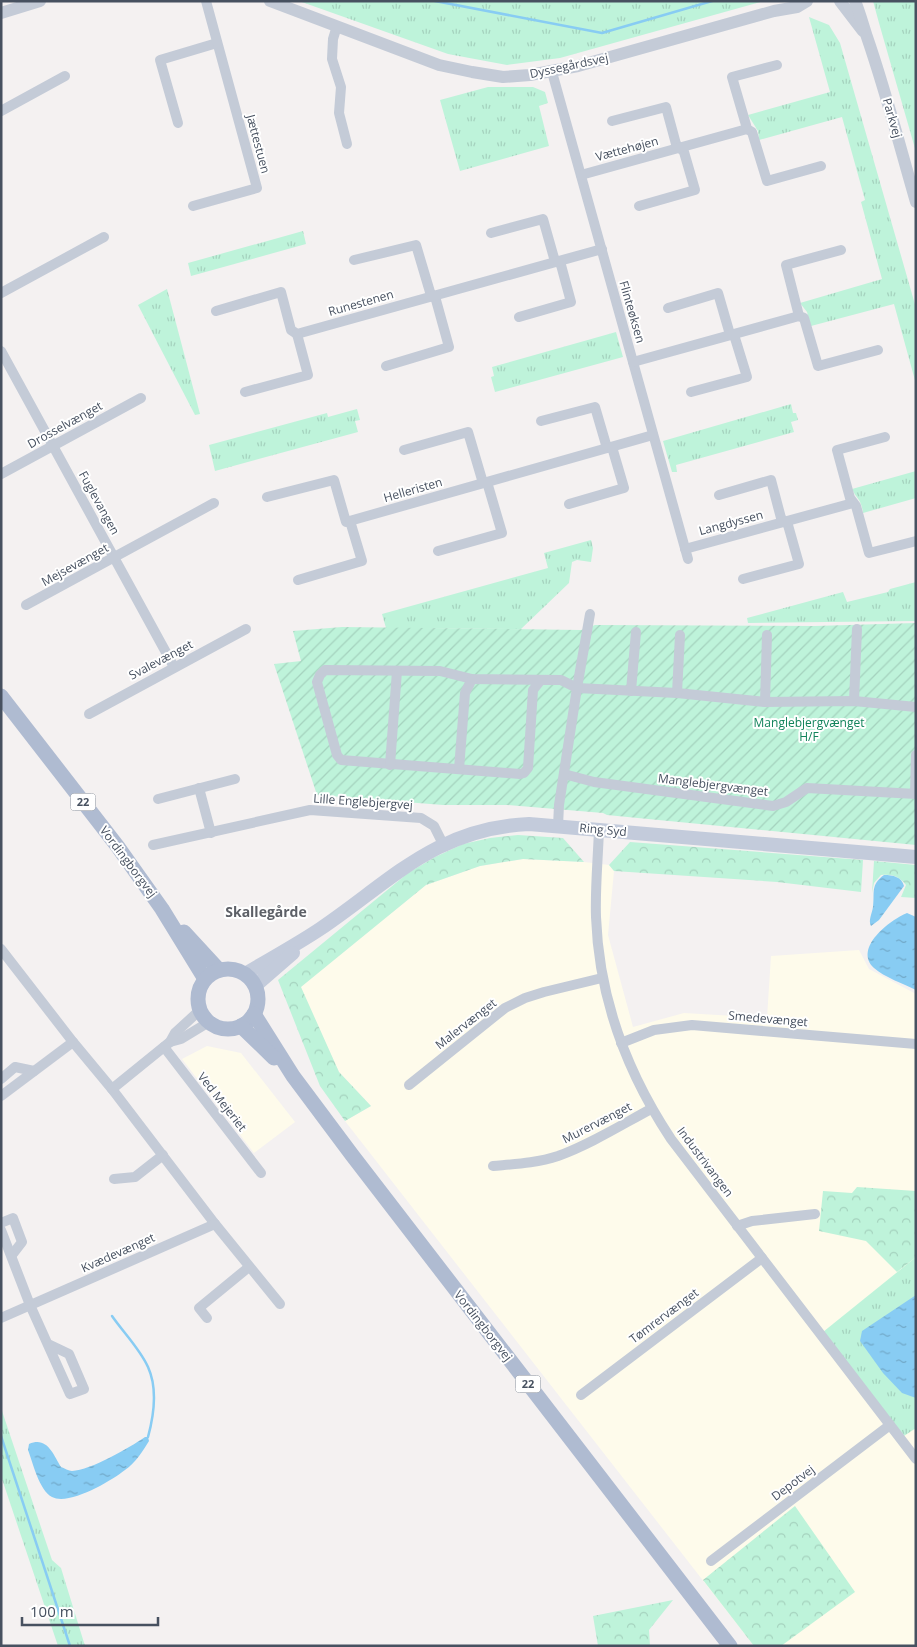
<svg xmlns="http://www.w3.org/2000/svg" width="917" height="1647" viewBox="0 0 917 1647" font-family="'Open Sans',sans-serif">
<defs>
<pattern id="grass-tufts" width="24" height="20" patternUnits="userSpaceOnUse" patternTransform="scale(1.25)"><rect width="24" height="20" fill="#bef3da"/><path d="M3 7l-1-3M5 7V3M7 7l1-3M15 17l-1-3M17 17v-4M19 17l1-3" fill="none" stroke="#a5d2be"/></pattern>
<pattern id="forest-crowns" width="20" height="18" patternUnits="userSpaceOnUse" patternTransform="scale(1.25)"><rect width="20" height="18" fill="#bef3da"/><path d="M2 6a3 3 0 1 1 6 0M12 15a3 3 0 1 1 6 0" fill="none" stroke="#a5d2be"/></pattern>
<pattern id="garden-furrows" width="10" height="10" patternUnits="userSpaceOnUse" patternTransform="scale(1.25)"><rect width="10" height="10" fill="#bef3da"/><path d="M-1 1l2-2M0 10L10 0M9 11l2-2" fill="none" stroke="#a5d2be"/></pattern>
<pattern id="water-ripples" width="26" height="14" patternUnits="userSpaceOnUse" patternTransform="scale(1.25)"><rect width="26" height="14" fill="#88ccf3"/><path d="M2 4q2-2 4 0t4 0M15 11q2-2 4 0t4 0" fill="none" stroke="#71a8c8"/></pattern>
</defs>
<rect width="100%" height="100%" fill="#f4f1f1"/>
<g fill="#fefbeb">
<polygon points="523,859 584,862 609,865 614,871 608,935 633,1027 684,1013 767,1018 771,956 859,950 869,969 916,994 916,1646 754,1646 345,1121 371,1106 339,1072 300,987 426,885 480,866"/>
<polygon points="207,1046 241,1053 295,1122 254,1153 182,1059"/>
</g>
<g fill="url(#grass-tufts)">
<polygon points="299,1 764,1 560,58 507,65 448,54"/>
<polygon points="873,1 916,1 916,152 879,23"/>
<polygon points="809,17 829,25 840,43 916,308 916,384 894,304 811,326 807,312 800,303 882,279 861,202 865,200 842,117 759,140 758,131 748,115 830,92"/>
<polygon points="488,87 533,87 545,92 548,103 539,106 549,146 460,171 440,100"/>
<polygon points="303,231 306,244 191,276 188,263"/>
<polygon points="167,289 200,414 195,415 138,305"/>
<polygon points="616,332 623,357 495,392 491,377 494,376 492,367"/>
<polygon points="791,404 793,413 796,413 798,420 791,422 794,432 676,465 677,472 672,472 663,441"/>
<polygon points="357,409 360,420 355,421 358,432 215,471 209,445 327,413 328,417"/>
<path d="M916 471V498L863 513C861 498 857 500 852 489Z"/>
<polygon points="591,540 593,548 591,562 577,560 572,562 569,583 521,629 386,628 382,614 548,568 544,553"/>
<polygon points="916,582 916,621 748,623 747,618 843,592 847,602 888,592 890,589"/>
<polygon points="916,1257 916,1428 904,1436 823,1332"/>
<polygon points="1,1408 52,1560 61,1568 85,1646 58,1646 1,1476"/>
</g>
<g fill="url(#forest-crowns)">
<polygon points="518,835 563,838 584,862 523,859 480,866 426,885 301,987 339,1072 371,1106 345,1121 320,1086 278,980 408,873 435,857 463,844 490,838"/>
<polygon points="630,842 863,860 861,892 777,882 614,871 609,865"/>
<path d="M874 861 916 865V898L901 897 906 885C899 876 892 874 881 875L874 883 872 893Z"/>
<polygon points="857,1187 916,1191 916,1257 897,1272 866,1241 819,1231 823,1191 852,1193"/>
<polygon points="795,1506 855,1592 781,1646 754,1646 703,1580"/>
<path d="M673 1600 649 1630 650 1646C633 1644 616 1646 598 1646L593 1616Z"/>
</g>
<polygon fill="url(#garden-furrows)" points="916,623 916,845 607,815 603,813 507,805 443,805 317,795 274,664 301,661 293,631 342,627 581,630 595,625 815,626"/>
<g fill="url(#water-ripples)">
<path d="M884 875C893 875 902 877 904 886L879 920 871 926C868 920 872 914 873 907 875 893 870 885 884 875Z"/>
<path d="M907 913 916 917V990C904 984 884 977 874 968 853 948 890 920 907 913Z"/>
<polygon points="916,1295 916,1398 902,1393 883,1373 860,1341 862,1331"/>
<path d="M145 1437H148L149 1441C143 1451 135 1463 125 1470 111 1481 69 1506 52 1497 39 1490 33 1463 28 1450L29 1444C47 1436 53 1454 61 1467 64 1468 69 1471 72 1471 91 1470 129 1448 145 1437Z"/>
</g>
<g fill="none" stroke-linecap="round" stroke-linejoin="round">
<g stroke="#88ccf3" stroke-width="2.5">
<polyline points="435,1 602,33 712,1"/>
<path d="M112 1316C123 1332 140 1349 148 1367 158 1389 154 1415 148 1437"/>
<polyline points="1,1436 70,1646"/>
</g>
<g stroke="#c4cbd7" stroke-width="10">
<polyline points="337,26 333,39 332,59 341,87 339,113 347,144"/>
<polyline points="777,65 732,77 746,125 747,129 752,132 767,181 821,166"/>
<polyline points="552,72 688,559"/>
<polyline points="1,111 65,76"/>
<polyline points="612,121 666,107 676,144 684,152 695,190 639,206"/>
<polyline points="178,123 160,60 217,43"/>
<polyline points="581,175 747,129"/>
<polyline points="193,206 257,188 206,1"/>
<polyline points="491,233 543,219 554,258 561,265 571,302 519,317"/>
<polyline points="841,250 786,265 798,312 799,316 804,318 818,366 878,350"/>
<polyline points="354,260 416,245 430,292 436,300 449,347 386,366"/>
<polyline points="1,293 104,237"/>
<polyline points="668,308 718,293 729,331 735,338 747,377 691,392"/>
<polyline points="216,311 281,292 291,330 297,334 602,249"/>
<polyline points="1,351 174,667"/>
<polyline points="633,362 799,316"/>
<polyline points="245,392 308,375 297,334"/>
<polyline points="541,421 595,407 607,448"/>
<polyline points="885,437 837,450 850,498 856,506 869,553 916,541"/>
<polyline points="404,450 468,432 483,483"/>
<polyline points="1,474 141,398"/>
<polyline points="719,495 771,480 781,518 788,525 799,564 743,579"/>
<polyline points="267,497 334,480 346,522 653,435"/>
<polyline points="569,504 624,488 612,447"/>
<polyline points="685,549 853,503"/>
<polyline points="438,551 502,533 487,482"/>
<polyline points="298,580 362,561 350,521"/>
<polyline points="26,605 214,503"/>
<polyline points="541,680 533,690 528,768 524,773 520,774 341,760 337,755 317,682 320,675 325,670 440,671 472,679 561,680 577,688 677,693 765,702 854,701 916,707"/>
<polyline points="631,691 636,632"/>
<polyline points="677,693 680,635"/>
<polyline points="854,701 857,629"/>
<polyline points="765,702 767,635"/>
<polyline points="89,714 246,629"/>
<polyline points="390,765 397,671"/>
<polyline points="459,769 465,693 472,679"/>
<polyline points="564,774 594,782 773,806 786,802 807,788 916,794"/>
<polyline points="199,788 211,833"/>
<polyline points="915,794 916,755"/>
<polyline points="158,799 235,779"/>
<polyline points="558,826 559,805 577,688 590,614"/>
<path d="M599 829C598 859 595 888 596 917 599 999 626 1071 671 1139L916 1459"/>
<polyline points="153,845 310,810 421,818 434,826 443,844"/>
<polyline points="1,949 73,1042 112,1089 215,1224 280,1304"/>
<polyline points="170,1042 181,1039 209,1022"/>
<polyline points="621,1043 654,1030 692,1025 916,1044"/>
<polyline points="164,1047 261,1173"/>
<polyline points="1,1079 15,1067 34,1071"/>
<polyline points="409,1085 505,1008 525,998 544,992 602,978"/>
<polyline points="112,1089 170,1042 175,1033 200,1010"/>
<polyline points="1,1096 73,1042"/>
<path d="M493 1166C515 1164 537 1163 558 1156 591 1144 621 1125 651 1109"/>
<polyline points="114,1179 135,1177 163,1155"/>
<polyline points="1,1223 13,1218 22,1242 12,1255"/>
<polyline points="737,1226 752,1221 815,1214"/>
<polyline points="1,1230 30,1305 70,1394 84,1389 69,1354 48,1344"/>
<polyline points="1,1318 215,1224"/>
<polyline points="207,1318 199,1308 249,1267"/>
<polyline points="581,1395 762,1258"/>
<polyline points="711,1561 890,1425"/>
</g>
<g stroke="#c4cbd7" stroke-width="12">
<polyline points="270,1 439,65 472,72 503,77 530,75 578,66 774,11 797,7 807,1"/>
<polyline points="840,1 863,31"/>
<path d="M855 1C860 13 863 25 867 37 886 92 900 147 916 202"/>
<polyline points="1,13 40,1"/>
</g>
<g stroke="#c3cbdb" stroke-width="14">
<path d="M245 974C270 959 296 945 320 929 391 881 436 828 529 824L916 857"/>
<polyline points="255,986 293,953"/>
</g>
<g stroke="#afbbd1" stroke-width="15">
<polyline points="1,696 118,847 162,909 205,979"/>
<polyline points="184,932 219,970"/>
<circle cx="228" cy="999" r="30"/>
<polyline points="254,1014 293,1076 352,1155 730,1646"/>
<polyline points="241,1026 274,1058"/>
</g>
</g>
<g text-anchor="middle" stroke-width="4" stroke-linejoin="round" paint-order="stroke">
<g fill="#fff" stroke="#7e8590" stroke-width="1">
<rect x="70.5" y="793.5" width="25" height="17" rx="4"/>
<rect x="515.5" y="1375.5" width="25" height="17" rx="4"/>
</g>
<g font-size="11" font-weight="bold" fill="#475160">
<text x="83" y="806">22</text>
<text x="528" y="1388">22</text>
</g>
<g font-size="12" fill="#475160" stroke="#fff">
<text transform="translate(569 66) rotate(-12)" y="4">Dyssegårdsvej</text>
<text transform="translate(892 118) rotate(74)" y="4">Parkvej</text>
<text transform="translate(258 144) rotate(75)" y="4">Jættestuen</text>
<text transform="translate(627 149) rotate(-15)" y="4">Vættehøjen</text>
<text transform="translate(361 303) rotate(-16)" y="4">Runestenen</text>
<text transform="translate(632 312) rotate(74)" y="4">Flinteøksen</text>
<text transform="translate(65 425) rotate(-29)" y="4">Drosselvænget</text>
<text transform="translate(413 490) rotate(-16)" y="4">Helleristen</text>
<text transform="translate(99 503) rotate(61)" y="4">Fuglevangen</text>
<text transform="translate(731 523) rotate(-15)" y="4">Langdyssen</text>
<text transform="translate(75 565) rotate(-29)" y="4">Mejsevænget</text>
<text transform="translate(161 660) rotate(-28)" y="4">Svalevænget</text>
<text transform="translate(713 785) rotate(7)" y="4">Manglebjergvænget</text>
<text transform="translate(363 802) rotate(4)" y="4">Lille Englebjergvej</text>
<text transform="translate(603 830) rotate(5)" y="4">Ring Syd</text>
<text transform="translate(128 862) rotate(53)" y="4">Vordingborgvej</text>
<text transform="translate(768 1019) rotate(5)" y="4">Smedevænget</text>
<text transform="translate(466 1024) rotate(-38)" y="4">Malervænget</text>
<text transform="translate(222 1102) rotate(52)" y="4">Ved Mejeriet</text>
<text transform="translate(597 1123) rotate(-27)" y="4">Murervænget</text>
<text transform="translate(705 1162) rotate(53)" y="4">Industrivangen</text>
<text transform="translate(118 1253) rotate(-24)" y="4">Kvædevænget</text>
<text transform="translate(664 1316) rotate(-37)" y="4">Tømrervænget</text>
<text transform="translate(483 1326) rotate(52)" y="4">Vordingborgvej</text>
<text transform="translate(793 1483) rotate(-37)" y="4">Depotvej</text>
</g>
<g font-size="12" fill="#11835b" stroke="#fff">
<text x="809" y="727">Manglebjergvænget<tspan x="809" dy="14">H/F</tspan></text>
</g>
<g font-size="14" font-weight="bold" fill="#5d6067" stroke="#fff">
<text x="266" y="917">Skallegårde</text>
</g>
</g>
<rect width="917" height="1647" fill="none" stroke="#475160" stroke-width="5"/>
<path d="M22 1617v8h136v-8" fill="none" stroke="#475160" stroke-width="2.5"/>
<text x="30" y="1617" font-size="15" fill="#475160" stroke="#ffffff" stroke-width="4" paint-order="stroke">100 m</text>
</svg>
